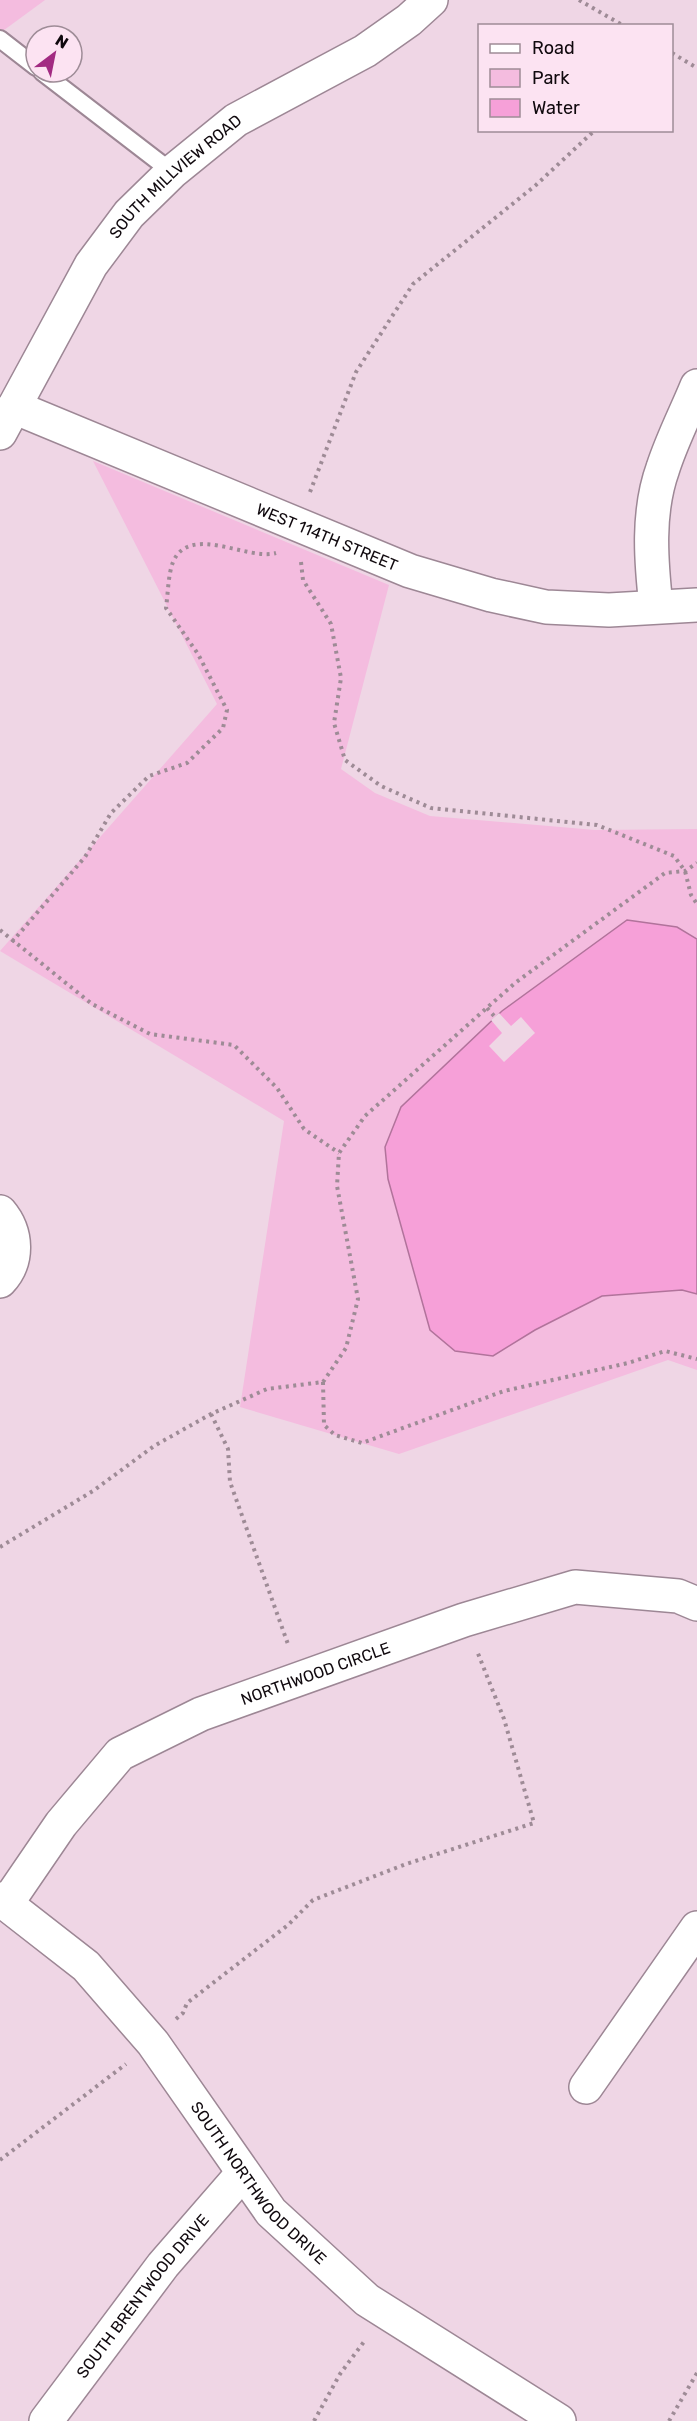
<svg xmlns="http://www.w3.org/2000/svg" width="697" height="2421" viewBox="0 0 697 2421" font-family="Rubik,sans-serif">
<rect width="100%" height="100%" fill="#efd6e5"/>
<g fill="#f4bcdf">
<polygon points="0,0 45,0 0,33"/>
<polygon points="93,461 389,585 341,769 375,793 430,816 595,830 697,829 697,939 677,927 627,920 502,1011 401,1107 385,1147 388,1179 430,1330 493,1356 535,1330 602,1296 682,1290 697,1294 697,1370 668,1360 399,1454 240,1407 284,1121 0,951 217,704"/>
</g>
<polygon fill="#f6a0d8" stroke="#b1739b" stroke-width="1.5" points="627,920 677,927 697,939 697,1294 682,1290 602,1296 535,1330 493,1356 455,1351 430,1330 388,1179 385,1147 401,1107 502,1011"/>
<polygon fill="#efd6e5" points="499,1013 511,1026 521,1017 535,1033 504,1062 489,1046 502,1033 491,1020"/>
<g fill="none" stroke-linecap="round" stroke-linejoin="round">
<g stroke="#9d8795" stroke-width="20">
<g id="service">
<polyline points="0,39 36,67"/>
<polyline points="42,72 172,172"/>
</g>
</g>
<g stroke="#9d8795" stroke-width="36">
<g id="minor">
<path id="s1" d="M14 407 410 571 491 595 546 607 609 610 697 605"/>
<path id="s2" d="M0 433 91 265 129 214 172 172 236 120 365 51 409 20 431 0"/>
<path d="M656 606C651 561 647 512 663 468 672 440 686 413 697 386"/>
<path d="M0 1212C17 1232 19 1261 0 1281"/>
<path id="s3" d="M0 1899 86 1966 153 2043 271 2212 367 2300 559 2421"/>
<path id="s4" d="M7 1903 61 1824 120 1754 201 1714 464 1620 575 1587 678 1596 697 1604"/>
<polyline points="586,2087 697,1928"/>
<path id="s5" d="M46 2421 163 2265 242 2174"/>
</g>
</g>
<g stroke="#9e8b96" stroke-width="4" stroke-dasharray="3 4.5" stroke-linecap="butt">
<polyline points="579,0 624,26"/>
<polyline points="672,53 697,68"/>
<polyline points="310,492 356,372 413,284 536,185 595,130"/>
<polyline points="301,562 303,580 331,624 341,678 334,723 345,760 381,786 431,808 597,825 674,856 685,871 691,895 697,904"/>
<polyline points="0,930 92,1004 150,1034 234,1045 277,1088 304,1129 339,1153"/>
<path d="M12 942 85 857 111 813 149 776 187 763 223 728 227 710 198 654 166 608C168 594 168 575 173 562 190 523 247 561 276 553"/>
<polyline points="487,1008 495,1017"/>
<polyline points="323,1382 346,1348 358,1299 337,1186 339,1153 365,1116 515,983 665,873 685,871 697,863"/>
<polyline points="211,1414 228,1449 230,1482 289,1647"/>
<polyline points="0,1547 93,1491 154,1446 211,1414 267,1389 323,1382 324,1425 335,1435 362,1443 504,1391 628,1363 665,1351 697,1359"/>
<polyline points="176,2019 183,2013 187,2003 288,1925 313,1900 406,1864 534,1823 504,1719 477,1651"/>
<polyline points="0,2160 126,2064"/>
<polyline points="314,2421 340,2374 366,2339"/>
<polyline points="669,2421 697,2373"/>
</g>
<use href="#service" stroke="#fff" stroke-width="16"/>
<use href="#minor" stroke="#fff" stroke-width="33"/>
</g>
<g text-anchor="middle" stroke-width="5" stroke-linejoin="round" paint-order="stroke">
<g font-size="16" fill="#10090e" stroke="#fce3f2">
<text dy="6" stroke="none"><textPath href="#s2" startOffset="314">SOUTH MILLVIEW ROAD</textPath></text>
<text dy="6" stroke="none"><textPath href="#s1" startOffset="339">WEST 114TH STREET</textPath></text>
<text dy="6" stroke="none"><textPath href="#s4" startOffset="399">NORTHWOOD CIRCLE</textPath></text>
<text dy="6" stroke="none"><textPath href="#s3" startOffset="387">SOUTH NORTHWOOD DRIVE</textPath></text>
<text dy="6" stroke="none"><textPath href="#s5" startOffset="158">SOUTH BRENTWOOD DRIVE</textPath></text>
</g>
</g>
<rect x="478" y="24" width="195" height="108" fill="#fce3f2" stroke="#9e8c97" stroke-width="1.5"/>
<rect x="490" y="44" width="30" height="9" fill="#ffffff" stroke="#9e8c97" stroke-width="1.5"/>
<text x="532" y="54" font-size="18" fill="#10090e">Road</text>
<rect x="490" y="69" width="30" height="18" fill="#f4bcdf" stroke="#9e8c97" stroke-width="1.5"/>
<text x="532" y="84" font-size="18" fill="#10090e">Park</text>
<rect x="490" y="99" width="30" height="18" fill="#f6a0d8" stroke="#9e8c97" stroke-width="1.5"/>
<text x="532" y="114" font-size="18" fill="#10090e">Water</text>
<g transform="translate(54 54) rotate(32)"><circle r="28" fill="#fce3f2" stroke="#9e8c97" stroke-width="1.5"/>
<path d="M0-4.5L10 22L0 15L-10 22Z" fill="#a22b82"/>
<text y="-9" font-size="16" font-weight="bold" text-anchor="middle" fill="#10090e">N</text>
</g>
</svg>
